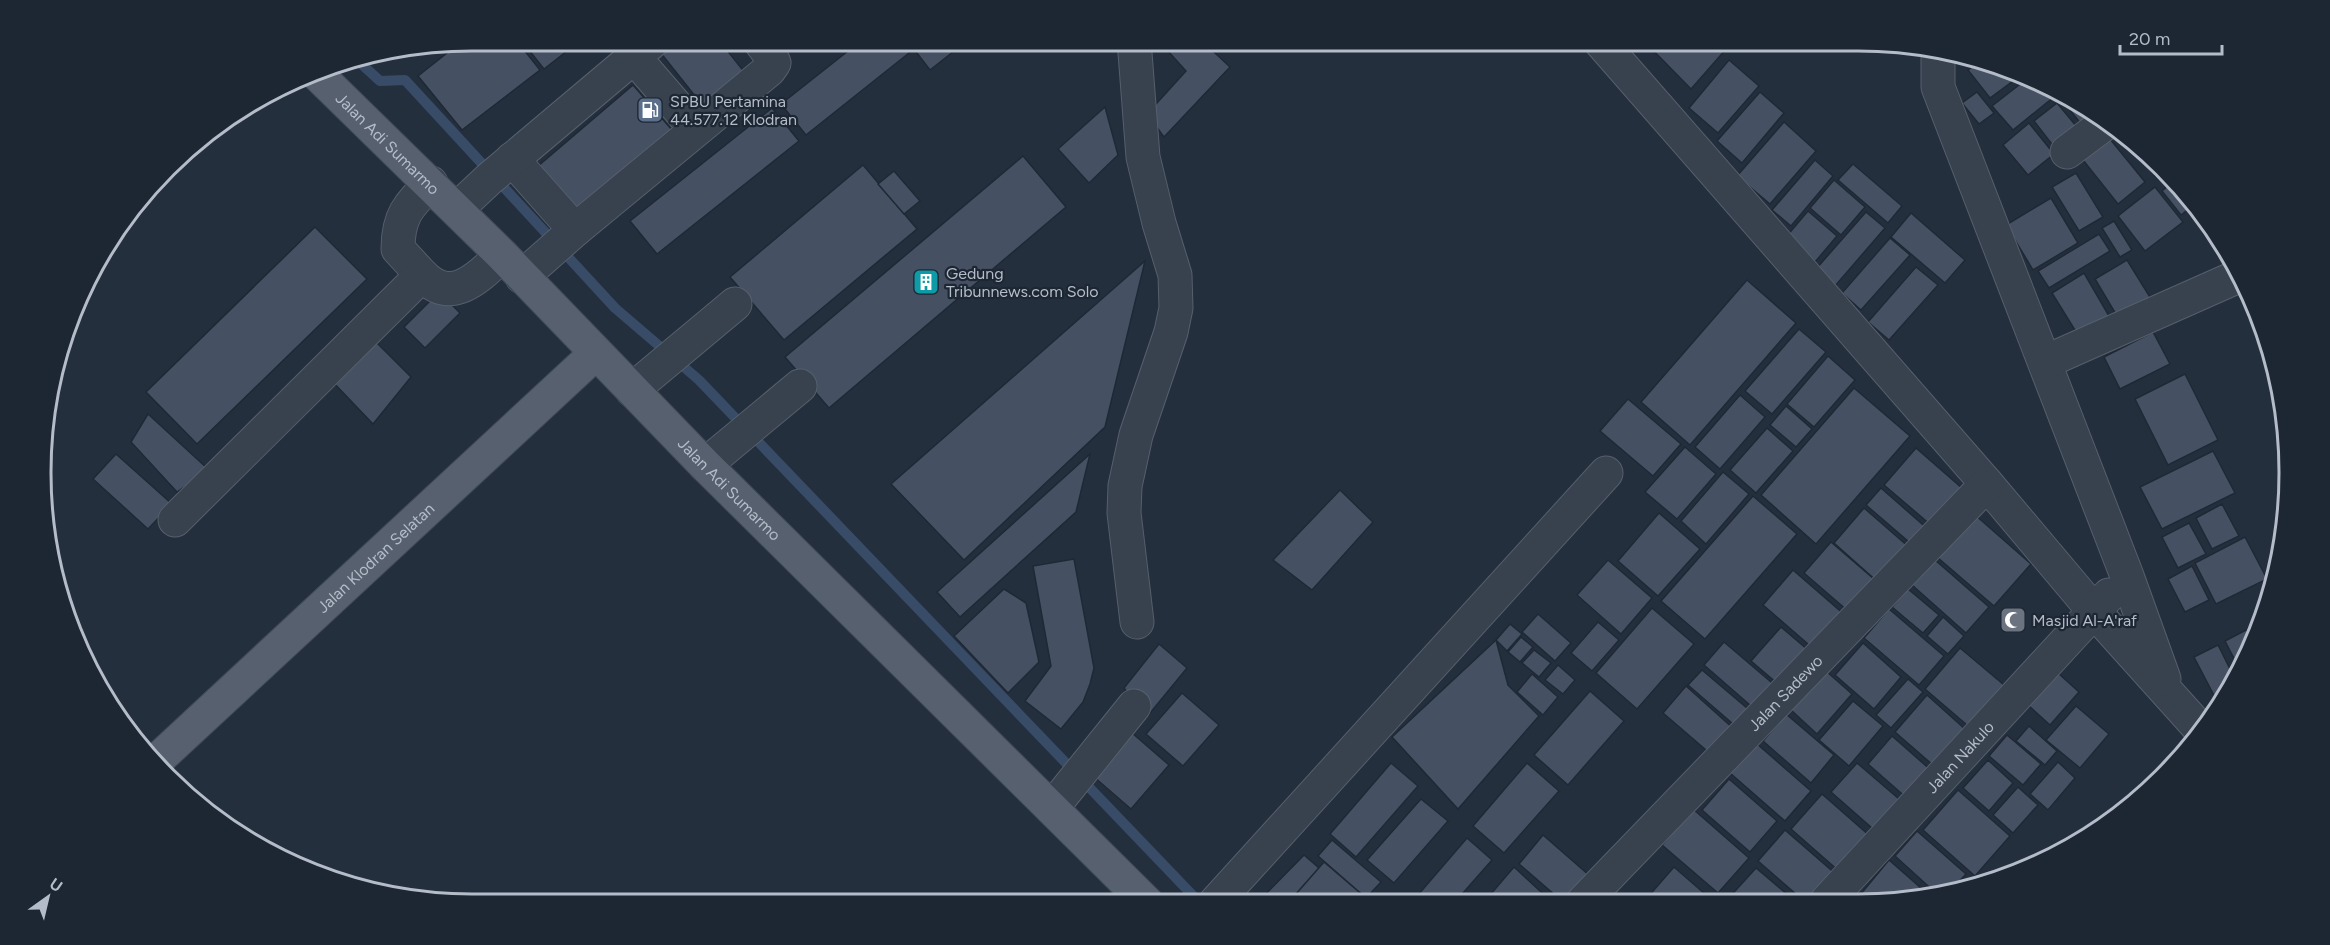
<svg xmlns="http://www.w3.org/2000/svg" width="2330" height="945" viewBox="0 0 2330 945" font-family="Figtree,sans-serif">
<rect width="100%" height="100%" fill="#242f3e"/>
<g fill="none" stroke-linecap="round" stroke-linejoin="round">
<polyline stroke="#394c67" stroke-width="10" points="357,60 380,81 405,80 615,308 699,380 1200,903"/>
</g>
<g fill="#455162" stroke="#1f2835" stroke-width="1.5">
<polygon points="472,40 516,40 540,70 462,130 418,76 461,42"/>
<polygon points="521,40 581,40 544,69"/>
<polygon points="674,40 719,40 749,78 707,111 660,52"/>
<polygon points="862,40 968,40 930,70 914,49 806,135 781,104"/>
<polygon points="1158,40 1201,40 1230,67 1164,137 1147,114 1186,71"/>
<polygon points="1643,40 1734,40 1691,89"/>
<polygon points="1729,60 1759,86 1718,133 1689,108"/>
<polygon points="1980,61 2001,65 2013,81 1990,98 1968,70"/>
<polygon points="2028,78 2060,92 2013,130 1992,106"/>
<polygon points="633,85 672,130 575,212 537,167"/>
<polygon points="1760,92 1784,113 1742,163 1717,141"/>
<polygon points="1977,92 1994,113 1979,124 1962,103"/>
<polygon points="2066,95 2073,98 2101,118 2086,130 2061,99"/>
<polygon points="2057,103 2082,133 2058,152 2034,121"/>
<polygon points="1105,107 1118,155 1089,183 1058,149"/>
<polygon points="772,108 799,141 657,254 630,221"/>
<polygon points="1784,122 1816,151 1770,204 1737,176"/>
<polygon points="2029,123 2054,154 2028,175 2003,145"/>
<polygon points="2119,132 2142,147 2166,173 2158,180"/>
<polygon points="2110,139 2145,182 2118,204 2083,160"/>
<polygon points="1023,156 1066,207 829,408 785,357"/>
<polygon points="1815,160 1833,176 1791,226 1772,210"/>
<polygon points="1853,164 1902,206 1888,223 1838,180"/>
<polygon points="863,165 917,229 784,340 730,277"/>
<polygon points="894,171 920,201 904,214 878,184"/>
<polygon points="2076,173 2103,217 2079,231 2052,187"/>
<polygon points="1834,180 1865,207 1841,235 1810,208"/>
<polygon points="2174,181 2195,204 2181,215 2162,191"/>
<polygon points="2155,187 2183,222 2145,251 2118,216"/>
<polygon points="2051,198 2078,243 2033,270 2006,225"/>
<polygon points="1808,211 1837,236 1815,262 1786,237"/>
<polygon points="1866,212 1885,228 1835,286 1816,269"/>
<polygon points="1911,213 1965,260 1945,283 1891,237"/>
<polygon points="2114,221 2132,250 2120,257 2102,228"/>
<polygon points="315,227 367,279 197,444 146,392"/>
<polygon points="2099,234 2110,251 2049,288 2038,271"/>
<polygon points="1890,238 1910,255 1861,310 1842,293"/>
<polygon points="2127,260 2153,302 2120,321 2095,279"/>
<polygon points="1145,261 1105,427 964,560 891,484"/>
<polygon points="1916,267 1938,285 1889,340 1868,322"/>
<polygon points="2084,273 2109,316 2078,335 2052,293"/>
<polygon points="1747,280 1796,323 1690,445 1641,402"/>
<polygon points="439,292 460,313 425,348 404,327"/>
<polygon points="1799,329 1826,352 1772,414 1745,391"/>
<polygon points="2153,332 2170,364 2120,389 2104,357"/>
<polygon points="371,337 411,377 373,424 331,380"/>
<polygon points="1828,356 1855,380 1814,427 1787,404"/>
<polygon points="2185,374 2218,440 2168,465 2135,399"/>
<polygon points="1854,388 1910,436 1816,544 1761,495"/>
<polygon points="1740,395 1765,417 1720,469 1695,447"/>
<polygon points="1628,399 1681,444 1653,476 1600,431"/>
<polygon points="1786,406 1812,429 1796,447 1770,425"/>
<polygon points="148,414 209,470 177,492 131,442"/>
<polygon points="1767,428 1793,451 1756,493 1730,470"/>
<polygon points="1685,447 1716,474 1677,519 1645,492"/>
<polygon points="1916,448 1963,489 1932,526 1884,485"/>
<polygon points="2213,451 2235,493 2162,529 2140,487"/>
<polygon points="116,454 172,504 148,529 93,479"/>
<polygon points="1090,454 1076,512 960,617 937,592"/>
<polygon points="1723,472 1749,494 1706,544 1681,521"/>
<polygon points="1881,488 1930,531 1916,548 1866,505"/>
<polygon points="1340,490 1373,522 1312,590 1273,560"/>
<polygon points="1753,496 1797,534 1705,639 1661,601"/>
<polygon points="2222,504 2239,536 2212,549 2196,518"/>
<polygon points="1864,508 1910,548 1879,583 1834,543"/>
<polygon points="1659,513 1700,549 1658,596 1618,561"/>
<polygon points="1974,514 2031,564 1994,606 1937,557"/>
<polygon points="2189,523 2206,554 2178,568 2162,537"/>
<polygon points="2245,537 2267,579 2216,604 2195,563"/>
<polygon points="1831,542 1875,580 1848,611 1804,573"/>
<polygon points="1074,559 1094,668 1090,684 1083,702 1061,729 1025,701 1051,666 1033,566"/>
<polygon points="1608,560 1652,598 1621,634 1577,595"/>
<polygon points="1935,560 1989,607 1966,633 1912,585"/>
<polygon points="2192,566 2209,600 2185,612 2168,579"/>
<polygon points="1793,570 1846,616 1816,651 1763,605"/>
<polygon points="1004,589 1026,603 1039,662 1008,693 954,636"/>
<polygon points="1908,589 1939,615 1923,633 1892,607"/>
<polygon points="1652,608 1694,644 1637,709 1596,673"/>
<polygon points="1889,609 1944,656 1919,685 1864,638"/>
<polygon points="1538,614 1571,643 1555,661 1522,632"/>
<polygon points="1943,617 1964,636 1948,654 1927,636"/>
<polygon points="1598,622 1619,640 1592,671 1571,653"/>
<polygon points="1510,624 1522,634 1507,651 1496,640"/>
<polygon points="1781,627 1815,656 1785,690 1751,661"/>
<polygon points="2246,630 2252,641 2239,668 2225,641"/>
<polygon points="1521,637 1533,647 1520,662 1508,652"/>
<polygon points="1496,640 1508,685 1539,716 1458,809 1392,737"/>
<polygon points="1724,642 1778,688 1758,712 1704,665"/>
<polygon points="1863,643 1901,677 1874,709 1835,675"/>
<polygon points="1159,644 1187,668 1146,718 1124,688"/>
<polygon points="2218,645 2234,677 2219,705 2194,657"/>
<polygon points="1960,648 2010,690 1974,731 1925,689"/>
<polygon points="1534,650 1551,663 1539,677 1522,663"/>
<polygon points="1558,665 1575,680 1563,694 1545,680"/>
<polygon points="1702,670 1754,714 1740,730 1688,685"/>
<polygon points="1826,671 1852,694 1817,734 1791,710"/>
<polygon points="2058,673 2079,692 2050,725 2029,706"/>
<polygon points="1532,674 1558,697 1543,715 1517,692"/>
<polygon points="1908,679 1923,692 1891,728 1876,715"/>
<polygon points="1686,686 1735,730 1713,756 1663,713"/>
<polygon points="1590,691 1624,721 1568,785 1534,755"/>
<polygon points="1182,693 1219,725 1183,766 1146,734"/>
<polygon points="1927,695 1966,730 1934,766 1895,732"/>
<polygon points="1853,701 1883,726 1849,766 1819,740"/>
<polygon points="2076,706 2109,734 2080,768 2046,740"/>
<polygon points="1786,714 1834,755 1811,783 1763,741"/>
<polygon points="1124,726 1169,765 1131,809 1086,770"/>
<polygon points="2029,726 2057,751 2045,765 2016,741"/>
<polygon points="2007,735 2041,764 2023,785 1989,756"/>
<polygon points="1892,736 1933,772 1909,800 1868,764"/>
<polygon points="1756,743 1811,791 1785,821 1730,773"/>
<polygon points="1988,760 2013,783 1989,811 1963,788"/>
<polygon points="2058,762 2075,778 2048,810 2030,794"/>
<polygon points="1391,763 1418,786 1356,857 1330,834"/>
<polygon points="1527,763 1559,791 1504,853 1473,826"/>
<polygon points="1857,763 1906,805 1880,835 1831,792"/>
<polygon points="1729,779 1777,821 1750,852 1702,810"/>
<polygon points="2018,787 2038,805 2013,833 1993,815"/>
<polygon points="1958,790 2010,836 1975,876 1923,830"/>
<polygon points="1822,794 1871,837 1840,872 1791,829"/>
<polygon points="1421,799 1448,821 1394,883 1367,860"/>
<polygon points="1693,809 1749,858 1718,893 1662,845"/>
<polygon points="1785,830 1838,876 1816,901 1804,901 1758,861"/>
<polygon points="1917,831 1966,874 1952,889 1937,894 1895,856"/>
<polygon points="1543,835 1590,876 1567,902 1563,902 1519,864"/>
<polygon points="1467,838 1492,860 1455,902 1426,902 1418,895"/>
<polygon points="1332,840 1381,882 1366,898 1318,856"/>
<polygon points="1304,855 1319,868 1289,902 1266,902 1261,899"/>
<polygon points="1889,860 1930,896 1914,901 1867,901 1860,895"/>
<polygon points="1324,862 1366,898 1361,902 1289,902"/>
<polygon points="1514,867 1552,902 1484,902"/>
<polygon points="1674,867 1713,901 1651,901 1647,898"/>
<polygon points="1756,868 1795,901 1726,901"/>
</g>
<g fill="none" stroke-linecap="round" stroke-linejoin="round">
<g stroke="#565f6c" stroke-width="35">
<g id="minor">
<polyline points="1134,40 1143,157 1159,223 1175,275 1176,308 1171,332 1136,435 1125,486 1124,513 1137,622"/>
<polyline points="1599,40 1987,484 2094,611 2201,730"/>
<polyline points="1938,54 1938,87 2127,576 2164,679"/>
<polyline points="634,57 696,129"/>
<polyline points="2067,152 2107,122"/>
<polyline points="512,159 575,230"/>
<polyline points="457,209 489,179 654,40"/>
<path d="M422 275 398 249C398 216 408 206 431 183"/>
<polyline points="522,277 575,230 769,70 774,63 771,56 759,40"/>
<polyline points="2045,362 2241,275"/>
<polyline points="632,390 735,304"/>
<polyline points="705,465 800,386"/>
<path d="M175 520 422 275C452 306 479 277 502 255"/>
<polyline points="1052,808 1134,706"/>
<path id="s1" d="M1827 901 2109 595"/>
<path id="s2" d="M1583 902 1987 484"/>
<polyline points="1215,903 1606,473"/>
</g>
</g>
<g stroke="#414a57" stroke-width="35">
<g id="major">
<path id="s3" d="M315 72 502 255 705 465 1147 903"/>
<path id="s4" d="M154 763 596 353"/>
</g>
</g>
<use href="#minor" stroke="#38414e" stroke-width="33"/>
<use href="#major" stroke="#56606e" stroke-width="33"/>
</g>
<defs>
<g id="fuel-square" transform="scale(1.35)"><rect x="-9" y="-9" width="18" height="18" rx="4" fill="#5c6f8a" stroke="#1d2633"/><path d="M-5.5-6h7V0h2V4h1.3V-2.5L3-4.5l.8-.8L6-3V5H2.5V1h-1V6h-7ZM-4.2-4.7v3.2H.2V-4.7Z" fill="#fff"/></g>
<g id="building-square" transform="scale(1.35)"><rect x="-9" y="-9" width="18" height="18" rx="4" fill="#0f9aa8" stroke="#1d2633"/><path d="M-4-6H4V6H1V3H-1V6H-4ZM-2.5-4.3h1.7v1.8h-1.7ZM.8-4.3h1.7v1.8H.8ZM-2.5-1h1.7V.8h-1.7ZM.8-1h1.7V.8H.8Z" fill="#fff"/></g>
<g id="mosque-square" transform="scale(1.35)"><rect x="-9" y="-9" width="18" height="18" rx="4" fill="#6b7280" stroke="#1d2633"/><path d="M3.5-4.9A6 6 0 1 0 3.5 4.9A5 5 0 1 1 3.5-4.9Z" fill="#fff"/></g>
</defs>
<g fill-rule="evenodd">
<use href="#fuel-square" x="650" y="110"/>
<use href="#building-square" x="926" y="282"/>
<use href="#mosque-square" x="2013" y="620"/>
</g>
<g text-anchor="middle" stroke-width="4.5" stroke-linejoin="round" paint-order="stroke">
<g font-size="16" fill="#b4bcc9" stroke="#1d2633" text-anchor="start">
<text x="670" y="107">SPBU Pertamina<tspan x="670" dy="18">44.577.12 Klodran</tspan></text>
<text x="946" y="279">Gedung<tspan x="946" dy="18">Tribunnews.com Solo</tspan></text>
<text x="2032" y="626">Masjid Al-A'raf</text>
</g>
<g font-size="16" fill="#b4bcc9" stroke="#1d2633">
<text dy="6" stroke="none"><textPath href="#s3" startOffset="102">Jalan Adi Sumarmo</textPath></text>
<text dy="6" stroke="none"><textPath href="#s3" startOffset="588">Jalan Adi Sumarmo</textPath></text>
<text dy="6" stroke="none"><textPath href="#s4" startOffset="302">Jalan Klodran Selatan</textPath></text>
<text dy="6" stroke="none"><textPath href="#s2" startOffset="291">Jalan Sadewo</textPath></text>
<text dy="6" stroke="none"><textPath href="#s1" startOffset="196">Jalan Nakulo</textPath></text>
</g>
</g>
<path d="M0 0H2330V945H0ZM472 51H1858A421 421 0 0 1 2279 472V473A421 421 0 0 1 1858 894H472A421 421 0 0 1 51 473V472A421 421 0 0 1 472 51Z" fill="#1d2633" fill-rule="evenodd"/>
<path fill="none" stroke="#b4bcc9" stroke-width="3" d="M472 51H1858A421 421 0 0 1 2279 472V473A421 421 0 0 1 1858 894H472A421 421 0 0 1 51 473V472A421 421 0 0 1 472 51Z"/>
<g transform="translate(48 897) rotate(34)" stroke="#1d2633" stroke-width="4.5" paint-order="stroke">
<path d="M0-4.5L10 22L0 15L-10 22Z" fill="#b4bcc9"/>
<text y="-9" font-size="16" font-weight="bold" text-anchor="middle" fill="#b4bcc9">U</text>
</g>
<path d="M2120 45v9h102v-9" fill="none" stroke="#b4bcc9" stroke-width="3"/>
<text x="2129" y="45" font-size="18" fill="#b4bcc9" stroke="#1d2633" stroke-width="4.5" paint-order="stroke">20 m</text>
</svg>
